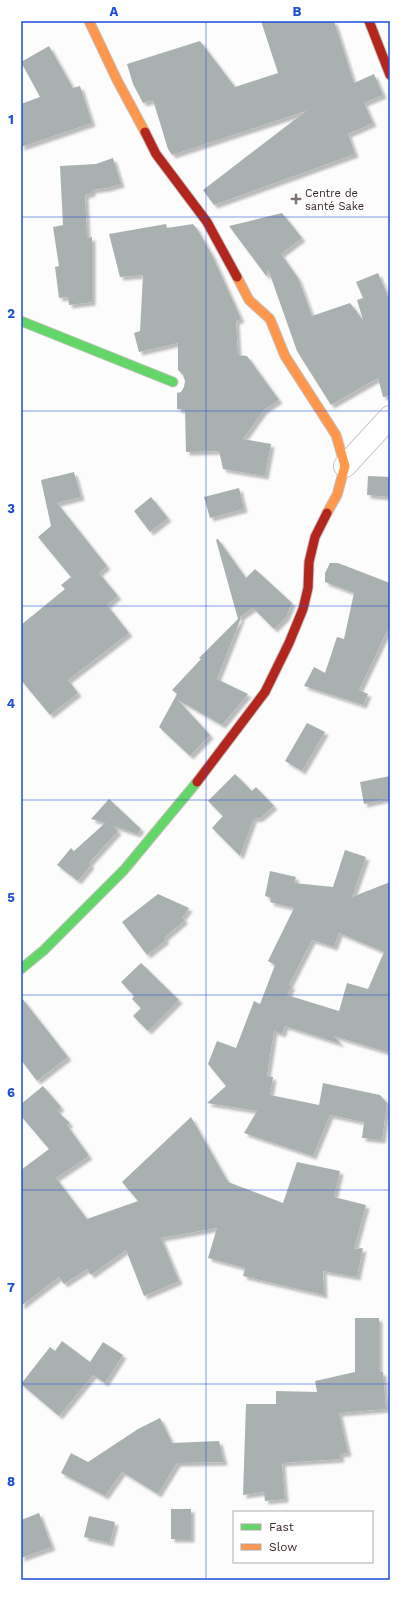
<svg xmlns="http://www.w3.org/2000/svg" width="411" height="1601" viewBox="0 0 411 1601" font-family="'Work Sans',sans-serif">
<defs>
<filter id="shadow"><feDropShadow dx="3.5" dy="3.5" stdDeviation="1" flood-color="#0004"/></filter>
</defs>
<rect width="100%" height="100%" fill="#fcfcfc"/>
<g fill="#a8b0b0" fill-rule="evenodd" filter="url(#shadow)">
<polygon points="261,21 334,21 354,83 374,74 383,95 364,103 373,123 348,134 355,154 214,205 203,190 306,111 172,155 168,149 153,100 143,103 133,84 127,64 200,41 235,87 278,73"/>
<polygon points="49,46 73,88 80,86 92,123 21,147 21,104 40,97 21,62"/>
<polygon points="113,158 121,184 107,188 92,190 92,193 85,195 87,238 92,237 92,302 69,305 68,297 59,298 55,267 59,266 53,227 63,225 60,166 96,164"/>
<polygon points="282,213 302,238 281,254 298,278 312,316 350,303 363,320 357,300 363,298 356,282 378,273 390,301 390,396 383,397 378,378 331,405 307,367 297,351 268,269 267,277 229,226"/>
<polygon points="166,224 167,228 193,224 197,229 212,255 241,319 236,321 238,355 247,356 279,400 264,410 243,439 271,444 265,476 223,469 219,451 186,452 185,410 177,409 177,393 181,392 184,387 185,381 183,375 178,370 178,343 139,352 134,333 140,331 143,275 120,277 109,234"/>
<polygon points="74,472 81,497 57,503 107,566 99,573 118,596 107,605 129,633 68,680 78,693 50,715 21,680 21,625 65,589 61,585 71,577 38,537 51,526 41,480"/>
<polygon points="368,476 390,477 390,497 367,495"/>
<polygon points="239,488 244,509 210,518 204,497"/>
<polygon points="151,497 168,518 150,532 134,511"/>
<polygon points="218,539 246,578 255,569 292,603 286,617 274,629 253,608 240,617 241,618 217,679 248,694 222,725 178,700 210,735 190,756 159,727 177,694 172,690 201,659 199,658 239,618 238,619 216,540"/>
<polygon points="330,563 338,563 390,583 390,625 359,690 368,694 363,705 304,686 314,667 325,673 337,637 344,639 354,593 325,582 325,573"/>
<polygon points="307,723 325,732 302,771 285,761"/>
<polygon points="235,774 252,791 256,787 274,806 260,818 252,819 253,820 240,856 212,828 223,816 208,801"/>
<polygon points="390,776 390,798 364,804 360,782"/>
<polygon points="109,799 141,829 137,834 113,826 118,831 89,863 91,865 78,881 57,865 71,848 74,851 105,823 91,819"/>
<path d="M345 850 366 857 352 897 390 882V1053L334 1036 341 1044 285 1026 282 1034 274 1031 267 1076 273 1077 270 1095 319 1105 323 1083 380 1095 387 1103 382 1140 362 1138 364 1122 330 1115 313 1156 244 1133 257 1111 207 1103 226 1086 208 1064 217 1041 236 1048 254 1001 260 1004 275 965 268 961 294 908 270 902 271 898 265 896 270 871 296 877 294 883 333 887ZM339 933 384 952 368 989 347 983 339 1011 287 995 292 986 289 985 312 940 334 947Z"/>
<polygon points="158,894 189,908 182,918 185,920 164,938 166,940 147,955 122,922"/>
<polygon points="141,963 179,1000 148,1031 133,1016 141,1008 132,999 134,996 121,982"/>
<polygon points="21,997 68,1057 37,1081 21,1060"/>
<polygon points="43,1086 61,1107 57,1111 70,1123 67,1125 89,1156 56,1178 87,1219 138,1201 122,1182 191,1117 228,1182 283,1203 297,1162 340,1171 334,1197 366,1205 354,1249 363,1248 357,1277 323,1271 324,1295 243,1276 245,1268 208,1258 217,1228 161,1238 179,1281 144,1296 126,1250 91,1275 87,1269 64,1284 59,1277 21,1306 21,1170 49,1149 21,1116 21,1104"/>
<polygon points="355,1318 379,1318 379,1372 383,1372 386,1409 339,1413 348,1453 340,1454 341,1459 282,1463 285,1499 265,1501 264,1492 243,1495 246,1404 276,1404 276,1391 317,1392 315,1381 355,1372"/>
<polygon points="62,1341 90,1362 103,1342 123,1355 105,1383 93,1375 59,1416 21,1384 50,1347 55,1351"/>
<polygon points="160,1418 172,1443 219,1441 224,1462 177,1463 158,1494 122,1472 105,1496 61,1473 71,1453 88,1462 138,1429"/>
<rect x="171" y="1509" width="20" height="30"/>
<polygon points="39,1513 52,1547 21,1558 21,1520"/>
<polygon points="89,1516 115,1522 110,1543 84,1537"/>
</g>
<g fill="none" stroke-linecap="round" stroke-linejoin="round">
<g stroke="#c8c2c0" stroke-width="24">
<polyline id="street" points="345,466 390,417"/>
</g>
<g stroke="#c8c2c0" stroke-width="11">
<g id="fast">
<polyline points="21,321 173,382"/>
<polyline points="21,969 44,950 124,870 197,782"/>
</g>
</g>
<g stroke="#c8c2c0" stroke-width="11">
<g id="slow">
<polyline points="89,21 117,80 145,132"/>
<polyline points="237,277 249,300 270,319 285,356 336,435 345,466 337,495 327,513"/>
</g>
</g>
<g stroke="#c8c2c0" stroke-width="11">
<g id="jam">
<polyline points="369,21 390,75"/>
<polyline points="145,132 156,154 207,222 237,277"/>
<polyline points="197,782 265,692 289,643 303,609 308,588 309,562 315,537 327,513"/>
</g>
</g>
<use href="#street" stroke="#fff" stroke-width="22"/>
<use href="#fast" stroke="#63d668" stroke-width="9"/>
<use href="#slow" stroke="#ff974d" stroke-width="9"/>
<use href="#jam" stroke="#b3261e" stroke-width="9"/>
</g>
<path fill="none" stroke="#1d4ed8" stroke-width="1" stroke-opacity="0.55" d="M206 21V1580M21 217H390M21 411H390M21 606H390M21 800H390M21 995H390M21 1190H390M21 1384H390"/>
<path fill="#7c7370" stroke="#fff" stroke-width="1.5" d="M294 193h4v4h4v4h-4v4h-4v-4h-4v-4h4z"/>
<g text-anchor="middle" stroke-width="3" stroke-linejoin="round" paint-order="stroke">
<g font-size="11" fill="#372925" stroke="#fff" text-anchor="start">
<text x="305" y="197">Centre de<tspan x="305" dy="13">santé Sake</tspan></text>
</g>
</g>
<rect width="411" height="1601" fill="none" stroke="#ffffff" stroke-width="44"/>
<rect x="233" y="1511" width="140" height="52" fill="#ffffff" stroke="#afa9a8"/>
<rect x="241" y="1524" width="20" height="6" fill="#63d668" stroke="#afa9a8"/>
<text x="269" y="1531" font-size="12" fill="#372925">Fast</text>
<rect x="241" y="1544" width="20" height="6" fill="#ff974d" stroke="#afa9a8"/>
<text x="269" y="1551" font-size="12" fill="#372925">Slow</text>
<rect x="22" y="22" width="367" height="1557" fill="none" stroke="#1d4ed8" stroke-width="1.5"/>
<g font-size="13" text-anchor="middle" font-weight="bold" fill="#1d4ed8">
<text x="114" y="16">A</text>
<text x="297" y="16">B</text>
<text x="11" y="124">1</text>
<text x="11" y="318">2</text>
<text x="11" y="513">3</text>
<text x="11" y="708">4</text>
<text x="11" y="902">5</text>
<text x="11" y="1097">6</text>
<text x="11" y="1292">7</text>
<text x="11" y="1486">8</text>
</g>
</svg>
